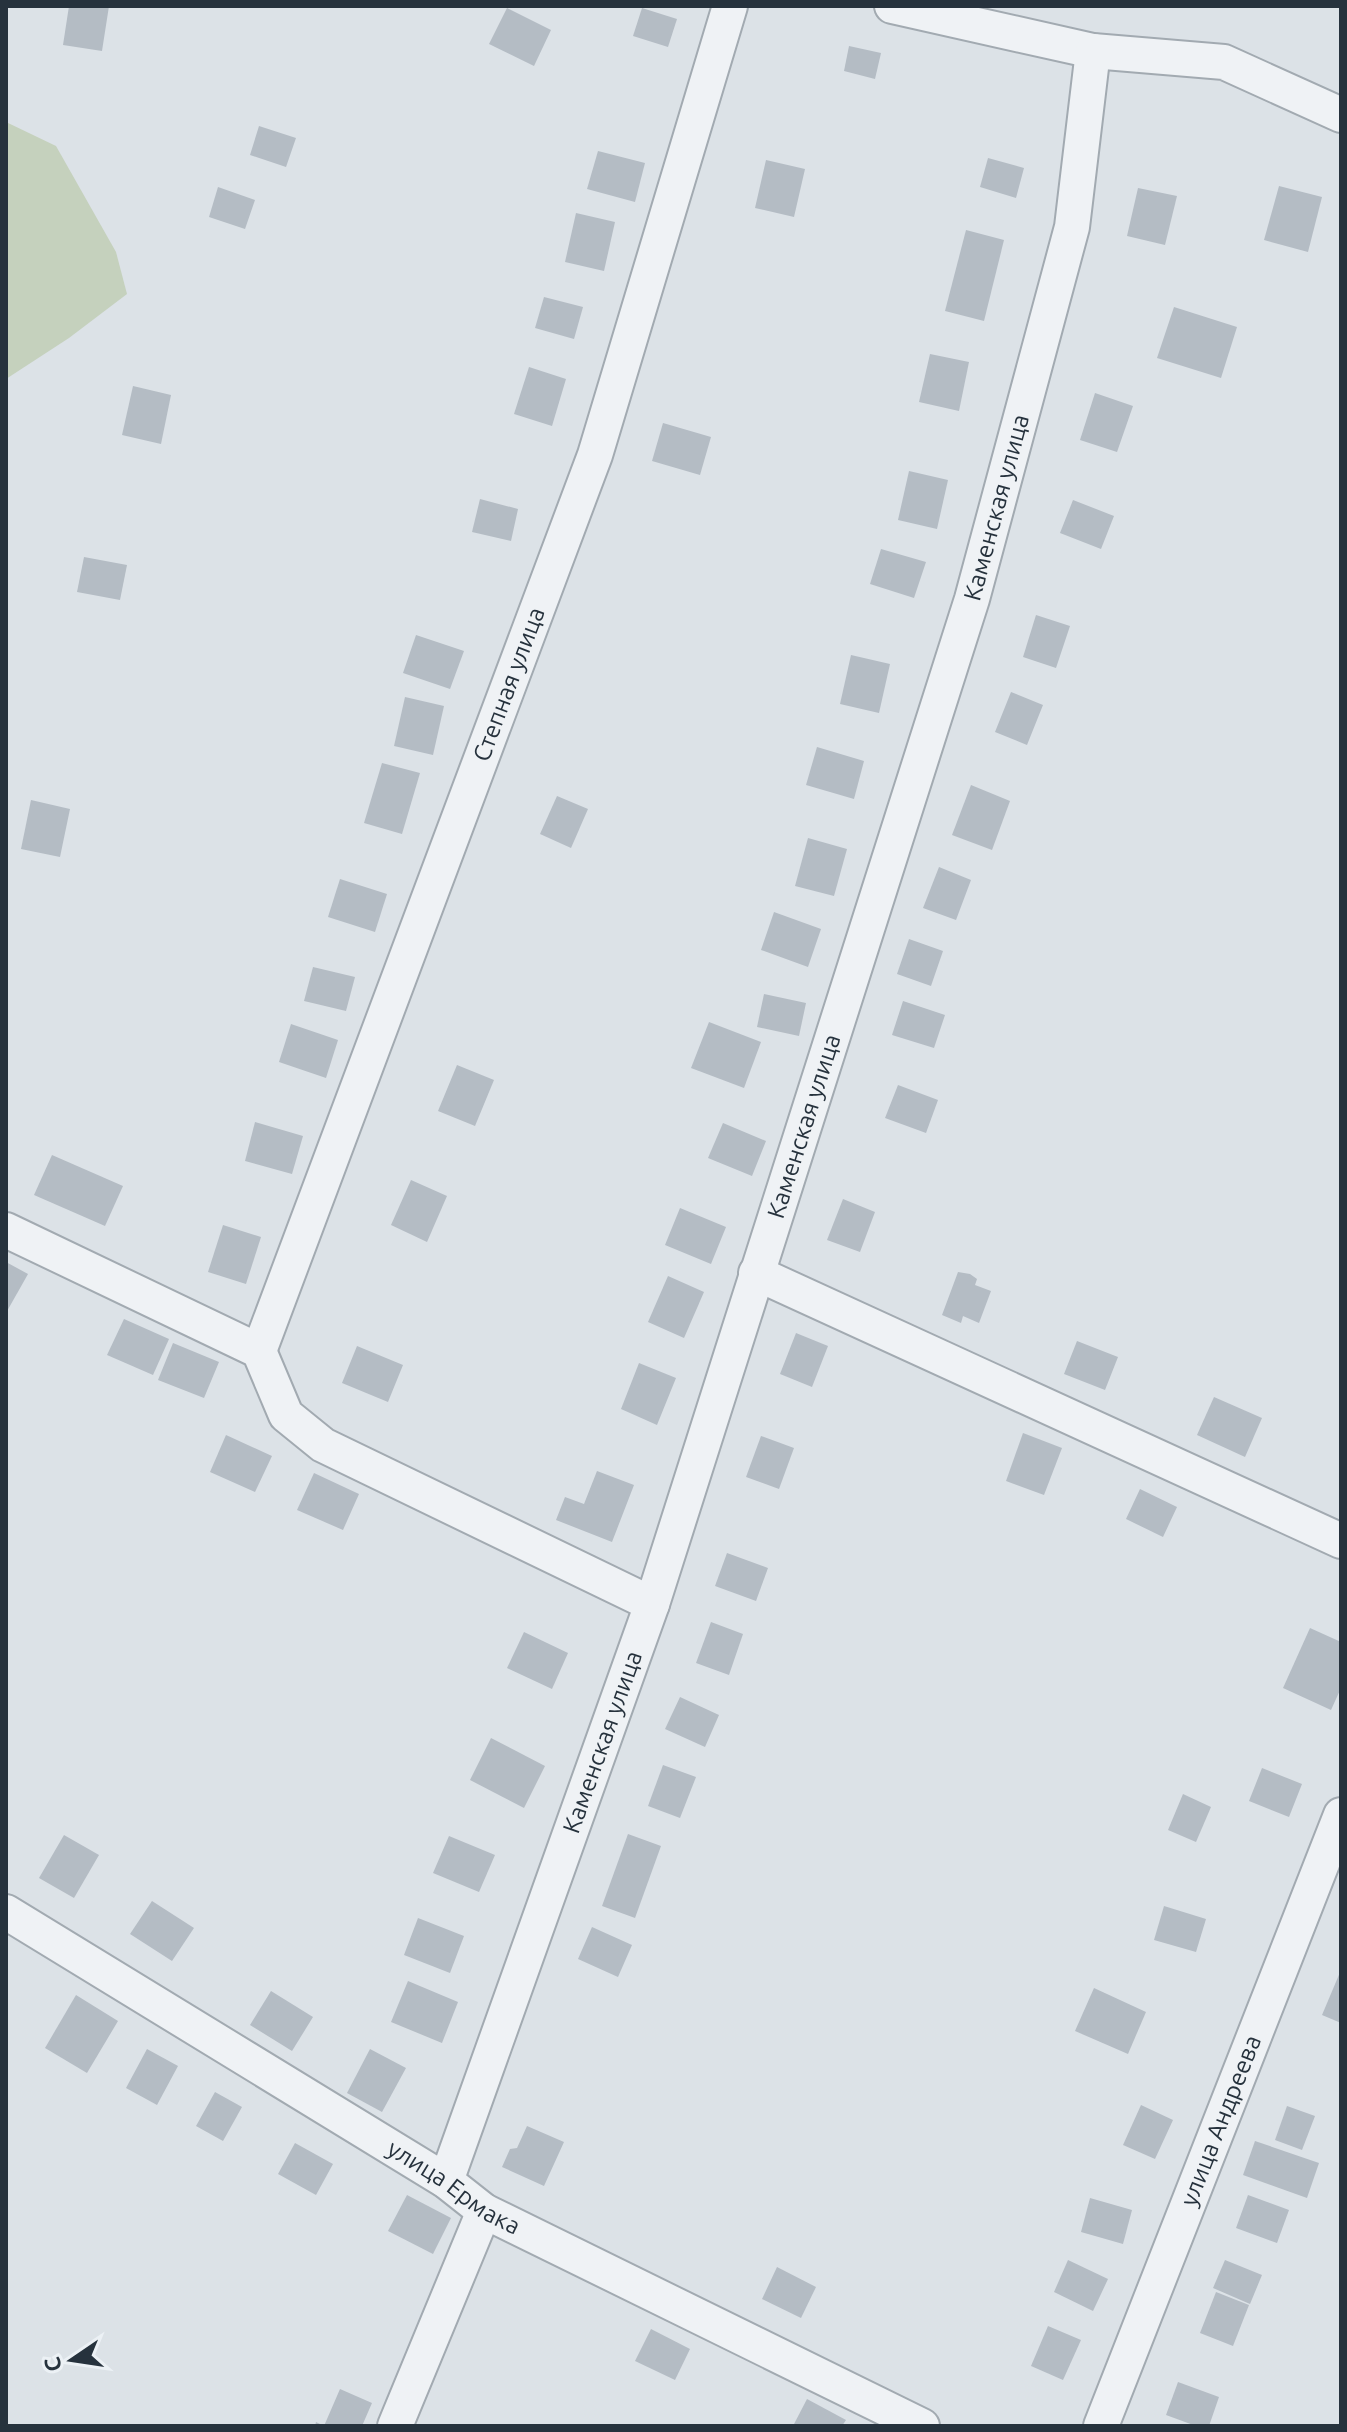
<svg xmlns="http://www.w3.org/2000/svg" width="1347" height="2432" viewBox="0 0 1347 2432" font-family="Ubuntu,sans-serif">
<rect width="100%" height="100%" fill="#dce2e7"/>
<polygon fill="#c5d1bd" points="6,122 56,146 116,252 127,294 69,338 6,379"/>
<g fill="#b4bcc4">
<polygon points="69,6 109,6 102,51 63,45"/>
<polygon points="507,8 551,30 534,66 489,44"/>
<polygon points="642,8 677,19 668,47 633,36"/>
<polygon points="849,46 881,53 875,79 844,71"/>
<polygon points="259,126 296,138 286,167 250,155"/>
<polygon points="598,151 645,163 635,202 587,189"/>
<polygon points="988,158 1024,168 1016,198 980,187"/>
<polygon points="766,160 805,169 794,217 755,208"/>
<polygon points="1279,186 1322,197 1308,252 1264,240"/>
<polygon points="218,187 255,200 245,229 209,217"/>
<polygon points="1138,188 1177,196 1165,245 1127,236"/>
<polygon points="576,213 615,222 604,271 565,262"/>
<polygon points="966,230 1004,240 984,321 945,311"/>
<polygon points="544,297 583,307 574,339 535,328"/>
<polygon points="1174,307 1237,327 1221,378 1157,358"/>
<polygon points="930,354 969,362 959,411 919,402"/>
<polygon points="529,367 566,379 552,426 514,414"/>
<polygon points="133,386 171,395 161,444 122,435"/>
<polygon points="1095,393 1133,406 1117,452 1080,440"/>
<polygon points="663,423 711,437 700,475 652,461"/>
<polygon points="909,471 948,480 937,529 898,520"/>
<polygon points="480,499 518,509 511,541 472,532"/>
<polygon points="1073,500 1114,516 1101,549 1060,533"/>
<polygon points="881,549 926,562 914,598 870,584"/>
<polygon points="84,557 127,565 120,600 77,592"/>
<polygon points="1036,615 1070,626 1056,668 1023,657"/>
<polygon points="416,635 464,651 450,689 403,673"/>
<polygon points="851,655 890,664 879,713 840,704"/>
<polygon points="1011,692 1043,705 1027,745 995,732"/>
<polygon points="405,697 444,706 433,755 394,746"/>
<polygon points="817,747 864,761 854,799 806,785"/>
<polygon points="382,763 420,773 402,834 364,823"/>
<polygon points="971,785 1010,801 992,850 952,835"/>
<polygon points="557,796 588,809 571,848 540,834"/>
<polygon points="31,800 70,809 60,857 21,849"/>
<polygon points="808,838 847,849 834,896 795,886"/>
<polygon points="939,867 971,880 956,920 923,908"/>
<polygon points="340,879 387,894 375,932 328,917"/>
<polygon points="774,912 821,929 808,967 761,950"/>
<polygon points="909,939 943,951 931,986 897,974"/>
<polygon points="313,967 355,977 346,1011 304,1001"/>
<polygon points="764,994 806,1003 799,1036 757,1027"/>
<polygon points="903,1001 945,1015 934,1048 892,1035"/>
<polygon points="709,1022 761,1042 744,1088 691,1068"/>
<polygon points="291,1024 338,1040 326,1078 279,1062"/>
<polygon points="457,1065 494,1080 475,1126 438,1111"/>
<polygon points="898,1085 938,1100 926,1133 885,1118"/>
<polygon points="255,1122 303,1136 292,1174 245,1161"/>
<polygon points="723,1123 766,1141 752,1176 708,1158"/>
<polygon points="52,1155 123,1186 105,1226 34,1195"/>
<polygon points="411,1180 447,1196 427,1242 391,1225"/>
<polygon points="843,1199 875,1212 860,1252 827,1240"/>
<polygon points="680,1208 726,1227 711,1264 665,1245"/>
<polygon points="223,1225 261,1237 246,1284 208,1272"/>
<polygon points="6,1262 28,1274 6,1313"/>
<polygon points="958,1272 970,1274 977,1279 975,1285 991,1291 979,1323 963,1316 961,1323 942,1315"/>
<polygon points="668,1276 704,1292 684,1338 648,1322"/>
<polygon points="124,1319 169,1339 153,1375 107,1355"/>
<polygon points="796,1333 828,1346 812,1387 780,1374"/>
<polygon points="1077,1341 1118,1357 1105,1390 1064,1374"/>
<polygon points="173,1343 219,1362 204,1398 158,1380"/>
<polygon points="357,1346 403,1365 388,1402 342,1383"/>
<polygon points="639,1363 676,1378 657,1425 621,1409"/>
<polygon points="1214,1397 1262,1418 1245,1457 1197,1435"/>
<polygon points="1023,1433 1062,1448 1044,1495 1006,1481"/>
<polygon points="226,1435 272,1456 255,1492 210,1472"/>
<polygon points="761,1436 794,1448 779,1489 746,1477"/>
<polygon points="597,1471 634,1485 612,1542 556,1520 565,1497 584,1504"/>
<polygon points="314,1473 359,1494 343,1530 297,1510"/>
<polygon points="1140,1489 1177,1507 1163,1537 1126,1519"/>
<polygon points="727,1553 768,1568 756,1601 715,1586"/>
<polygon points="711,1622 743,1634 729,1675 696,1663"/>
<polygon points="1310,1628 1341,1642 1341,1688 1331,1710 1283,1688"/>
<polygon points="524,1632 568,1653 552,1689 507,1668"/>
<polygon points="680,1697 719,1715 705,1747 665,1729"/>
<polygon points="491,1738 545,1766 524,1808 470,1780"/>
<polygon points="663,1765 696,1777 680,1818 648,1806"/>
<polygon points="1262,1768 1302,1784 1289,1817 1249,1801"/>
<polygon points="1183,1794 1211,1807 1196,1842 1168,1830"/>
<polygon points="628,1834 661,1846 635,1918 602,1906"/>
<polygon points="64,1835 99,1855 74,1898 39,1878"/>
<polygon points="449,1836 495,1855 479,1892 433,1873"/>
<polygon points="152,1901 194,1928 172,1961 130,1934"/>
<polygon points="1164,1906 1206,1919 1196,1952 1154,1940"/>
<polygon points="418,1918 464,1936 450,1973 404,1955"/>
<polygon points="592,1927 632,1945 618,1977 578,1959"/>
<polygon points="1341,1970 1341,2023 1322,2015"/>
<polygon points="408,1981 458,2002 442,2043 391,2022"/>
<polygon points="1094,1988 1146,2012 1128,2054 1075,2031"/>
<polygon points="271,1991 313,2017 292,2051 250,2025"/>
<polygon points="76,1995 118,2021 87,2073 45,2048"/>
<polygon points="147,2049 178,2066 157,2105 126,2088"/>
<polygon points="370,2049 406,2068 382,2112 347,2093"/>
<polygon points="215,2092 242,2107 223,2141 196,2126"/>
<polygon points="1141,2105 1173,2120 1155,2159 1123,2145"/>
<polygon points="1287,2106 1315,2116 1302,2150 1275,2140"/>
<polygon points="527,2126 564,2142 544,2186 502,2167 510,2149 517,2148"/>
<polygon points="1255,2141 1319,2163 1307,2198 1243,2175"/>
<polygon points="295,2143 333,2164 316,2195 278,2174"/>
<polygon points="407,2195 451,2218 433,2254 388,2231"/>
<polygon points="1248,2195 1289,2210 1277,2243 1236,2228"/>
<polygon points="1090,2198 1132,2210 1123,2244 1081,2232"/>
<polygon points="1068,2260 1108,2279 1093,2311 1054,2292"/>
<polygon points="1225,2260 1262,2275 1250,2304 1213,2288"/>
<polygon points="777,2267 816,2287 801,2318 762,2299"/>
<polygon points="1216,2292 1249,2305 1233,2346 1200,2333"/>
<polygon points="1048,2326 1081,2340 1063,2380 1031,2366"/>
<polygon points="651,2329 690,2349 675,2380 635,2361"/>
<polygon points="1178,2382 1219,2397 1209,2426 1196,2426 1166,2415"/>
<polygon points="340,2389 372,2403 362,2426 315,2426 316,2422 324,2426"/>
<polygon points="807,2399 846,2420 842,2426 793,2426"/>
</g>
<g fill="none" stroke-linecap="round" stroke-linejoin="round">
<g stroke="#a2aab1" stroke-width="38">
<g id="street">
<polyline points="892,6 1093,51 1224,62 1341,115"/>
<polyline points="6,1230 259,1351 286,1415 323,1445 652,1604"/>
<polyline points="756,1273 1341,1541"/>
<path id="s1" d="M259 1351 595 455 730 6"/>
<path id="s2" d="M6 1912 446 2181 484 2211 922 2426"/>
<path id="s3" d="M446 2181 652 1604 972 599 1072 227 1093 51"/>
<polyline points="395,2426 484,2211"/>
<path id="s4" d="M1101 2426 1341 1815"/>
</g>
</g>
<use href="#street" stroke="#eff2f5" stroke-width="34"/>
</g>
<g text-anchor="middle" stroke-width="6" stroke-linejoin="round" paint-order="stroke">
<g font-size="24" fill="#26323d" stroke="#ecf1f5">
<text dy="8" stroke="none"><textPath href="#s3" startOffset="1762">Каменская улица</textPath></text>
<text dy="8" stroke="none"><textPath href="#s1" startOffset="712">Степная улица</textPath></text>
<text dy="8" stroke="none"><textPath href="#s3" startOffset="1114">Каменская улица</textPath></text>
<text dy="8" stroke="none"><textPath href="#s3" startOffset="466">Каменская улица</textPath></text>
<text dy="8" stroke="none"><textPath href="#s4" startOffset="328">улица Андреева</textPath></text>
<text dy="8" stroke="none"><textPath href="#s2" startOffset="526">улица Ермака</textPath></text>
</g>
</g>
<rect width="1347" height="2432" fill="none" stroke="#26323d" stroke-width="16"/>
<g transform="translate(72 2360) rotate(257)" stroke="#ecf1f5" stroke-width="6" paint-order="stroke">
<path d="M0-6L14 30L0 20L-14 30Z" fill="#26323d"/>
<text y="-12" font-size="22" font-weight="bold" text-anchor="middle" fill="#26323d">С</text>
</g>
</svg>
